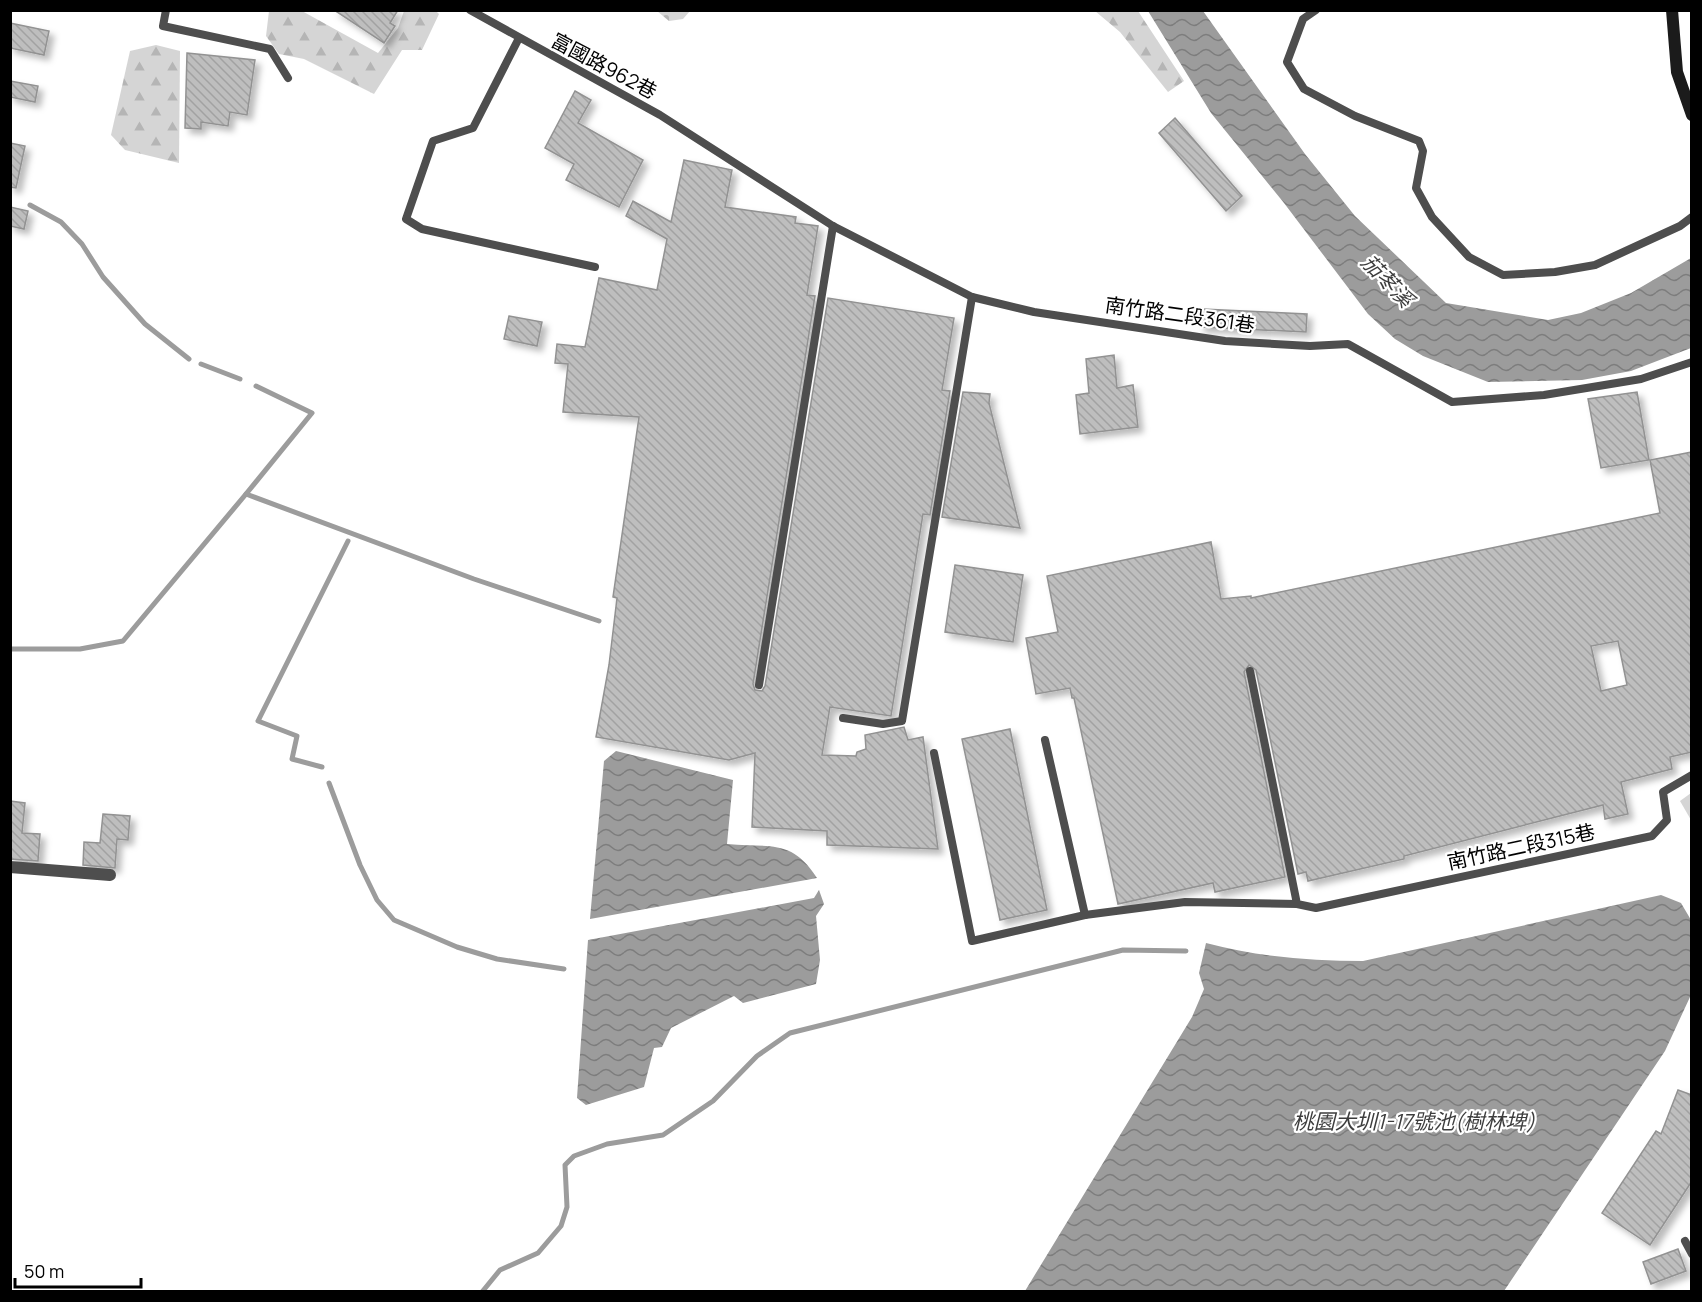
<svg xmlns="http://www.w3.org/2000/svg" width="1702" height="1302" viewBox="0 0 1702 1302" font-family="Manrope,'Noto Sans TC',sans-serif">
<defs>
<pattern id="forest-firs" width="22" height="20" patternUnits="userSpaceOnUse" patternTransform="scale(1.5)"><rect width="22" height="20" fill="#d5d5d5"/><path d="M5 1l3.5 6h-7zM16 11l3.5 6h-7z" fill="#b5b5b5"/></pattern>
<pattern id="cemetery-stones" width="16" height="16" patternUnits="userSpaceOnUse" patternTransform="scale(1.5)"><rect width="16" height="16" fill="#d5d5d5"/><path d="M2 7V4a2 2 0 0 1 4 0v3zM10 15v-3a2 2 0 0 1 4 0v3z" fill="#b5b5b5"/></pattern>
<pattern id="water-waves" width="16" height="10" patternUnits="userSpaceOnUse" patternTransform="scale(1.5)"><rect width="16" height="10" fill="#9c9c9c"/><path d="M0 5q4-4 8 0t8 0" fill="none" stroke="#7d7d7d"/></pattern>
<pattern id="building-back-hatch" width="6" height="6" patternUnits="userSpaceOnUse" patternTransform="scale(1.5)"><rect width="6" height="6" fill="#bebebe"/><path d="M-1 5l2 2M0 0l6 6M5-1l2 2" fill="none" stroke="#a2a2a2"/></pattern>
<filter id="shadow"><feDropShadow dx="5" dy="5" stdDeviation="3" flood-color="#0004"/></filter>
</defs>
<rect width="100%" height="100%" fill="#fff"/>
<polygon fill="#d5d5d5" points="1691,793 1691,820 1680,801"/>
<g fill="url(#forest-firs)">
<polygon points="269,11 302,11 378,53 398,28 404,11 436,11 439,14 422,50 402,50 374,94 304,59 279,54 266,36"/>
<polygon points="1095,11 1138,11 1184,81 1168,92 1120,32"/>
<polygon points="156,45 180,51 179,163 125,150 111,135 130,51"/>
</g>
<polygon fill="url(#cemetery-stones)" points="657,11 690,11 683,19 669,21"/>
<g fill="url(#water-waves)">
<polygon points="1148,11 1203,11 1305,154 1355,216 1446,303 1548,320 1581,313 1631,293 1691,258 1691,348 1631,371 1582,380 1488,382 1423,356 1395,339 1368,314 1284,203 1211,113"/>
<path d="M616 751 733 780 727 844C769 848 792 838 817 878L590 919 604 761Z"/>
<polygon points="819,890 824,904 816,916 820,960 816,984 743,1003 734,996 671,1028 662,1047 654,1048 644,1087 586,1105 577,1098 588,940 814,898"/>
<path d="M1661 895 1681 903 1691 920 1690 997 1665 1051 1504 1291H1025L1192 1017 1204 989 1199 973 1206 943C1258 957 1310 961 1363 961Z"/>
</g>
<g fill="none" stroke-linecap="round" stroke-linejoin="round">
<g stroke="#9c9c9c" stroke-width="5">
<polyline points="30,205 61,222 82,244 103,277 145,324 189,359"/>
<polyline points="201,364 240,379"/>
<polyline points="246,494 312,413 256,386"/>
<polyline points="10,649 80,649 123,641 246,494 474,579 599,621"/>
<polyline points="322,767 292,759 297,736 258,721 348,541"/>
<polyline points="329,783 360,865 377,900 394,920 457,947 497,959 564,969"/>
<polyline points="482,1292 500,1270 538,1253 561,1226 567,1207 565,1165 574,1156 607,1144 663,1135 713,1101 757,1056 790,1033 1123,950 1186,951"/>
</g>
</g>
<g fill="url(#building-back-hatch)" stroke="#929292" stroke-width="1.5" fill-rule="evenodd" filter="url(#shadow)">
<polygon points="334,10 398,10 390,23 395,26 384,43"/>
<polygon points="10,23 49,31 44,55 10,48"/>
<polygon points="187,53 255,60 247,115 230,112 228,126 201,122 201,129 185,128"/>
<polygon points="10,81 38,86 35,102 10,97"/>
<polygon points="575,91 591,100 578,123 643,160 619,207 566,180 574,164 545,148"/>
<polygon points="1175,118 1242,196 1226,211 1159,133"/>
<polygon points="10,143 25,146 16,188 10,187"/>
<polygon points="684,160 732,170 725,207 796,217 795,223 818,226 807,295 815,296 753,684 755,690 762,691 765,686 828,298 954,318 942,390 950,391 930,515 923,514 891,716 830,707 822,755 856,756 857,752 866,749 865,735 904,727 908,740 923,737 938,849 827,845 827,831 752,827 755,753 729,760 596,737 609,665 617,598 613,597 639,417 563,412 568,364 555,363 557,344 585,347 599,278 657,290 667,239 626,216 633,201 671,222"/>
<polygon points="10,207 28,211 24,229 10,226"/>
<polygon points="1202,309 1307,314 1306,332 1200,327"/>
<polygon points="509,316 542,322 537,346 504,339"/>
<polygon points="1114,355 1117,388 1133,385 1138,427 1080,434 1076,395 1089,393 1086,359"/>
<polygon points="963,392 990,394 989,403 1020,528 942,517"/>
<polygon points="1637,392 1649,460 1601,468 1588,399"/>
<path d="M1692 452V752L1670 757 1672 769 1621 782 1628 814 1605 819 1603 805 1404 856V859L1308 881 1306 872 1298 874 1256 670 1249 665 1244 672 1285 877 1215 892 1213 883 1118 904 1074 698H1072L1070 688 1036 694 1026 638 1058 632 1047 576 1211 542 1221 599 1251 596V598L1660 513 1650 460ZM1618 641 1627 685 1601 691 1591 646Z"/>
<polygon points="955,565 1023,575 1013,642 945,632"/>
<polygon points="1010,729 1047,910 1000,920 962,739"/>
<polygon points="10,801 25,803 22,833 40,834 38,861 10,859"/>
<polygon points="103,814 130,816 128,840 117,839 115,868 83,865 84,842 100,843"/>
<polygon points="1678,1090 1692,1095 1692,1181 1650,1245 1602,1213 1656,1131 1661,1134"/>
<polygon points="1678,1249 1686,1271 1651,1284 1643,1262"/>
</g>
<g fill="none" stroke-linecap="round" stroke-linejoin="round">
<g stroke="#4e4e4e" stroke-width="8">
<polyline points="166,10 163,26 270,49 288,78"/>
<polyline points="470,10 660,115 833,226 972,297 1034,312 1225,341 1310,346 1348,344 1452,402 1544,395 1641,379 1692,362"/>
<polyline points="1316,10 1303,19 1287,62 1304,89 1355,116 1419,141 1423,151 1416,188 1432,217 1469,257 1503,275 1555,272 1595,265 1680,226 1692,217"/>
<polyline points="519,38 473,128 433,141 406,219 422,229 595,267"/>
<polyline points="1250,671 1297,904 1316,908 1652,836 1667,820 1663,792 1692,775"/>
<polyline points="759,685 833,226"/>
<polyline points="843,718 883,724 902,721 972,297"/>
<polyline points="1045,740 1085,915 1185,902 1297,904"/>
<polyline points="934,753 972,941 1085,915"/>
<polyline points="1685,1241 1692,1254"/>
</g>
<polyline stroke="#4e4e4e" stroke-width="12" points="10,867 110,875"/>
<polyline stroke="#1b1b1b" stroke-width="12" points="1672,10 1677,72 1692,115"/>
</g>
<g text-anchor="middle" stroke-width="4.5" stroke-linejoin="round" paint-order="stroke">
<g font-size="20" fill="#000" stroke="#fff">
<text transform="translate(604 66) rotate(28)" y="7">富國路962巷</text>
<text transform="translate(1180 315) rotate(8)" y="7">南竹路二段361巷</text>
<text transform="translate(1521 847) rotate(-12)" y="7">南竹路二段315巷</text>
</g>
<g font-size="21" font-style="italic" fill="#3d3d3d" stroke="#fff">
<text transform="translate(1387 281) rotate(46)" y="7">茄苳溪</text>
<text x="1414" y="1129">桃園大圳1-17號池(樹林埤)</text>
</g>
</g>
<rect width="1702" height="1302" fill="none" stroke="#000000" stroke-width="24"/>
<path d="M15 1278v9h126v-9" fill="none" stroke="#000000" stroke-width="3"/>
<text x="24" y="1278" font-size="18" fill="#000000" stroke="#ffffff" stroke-width="4.5" paint-order="stroke">50 m</text>
</svg>
